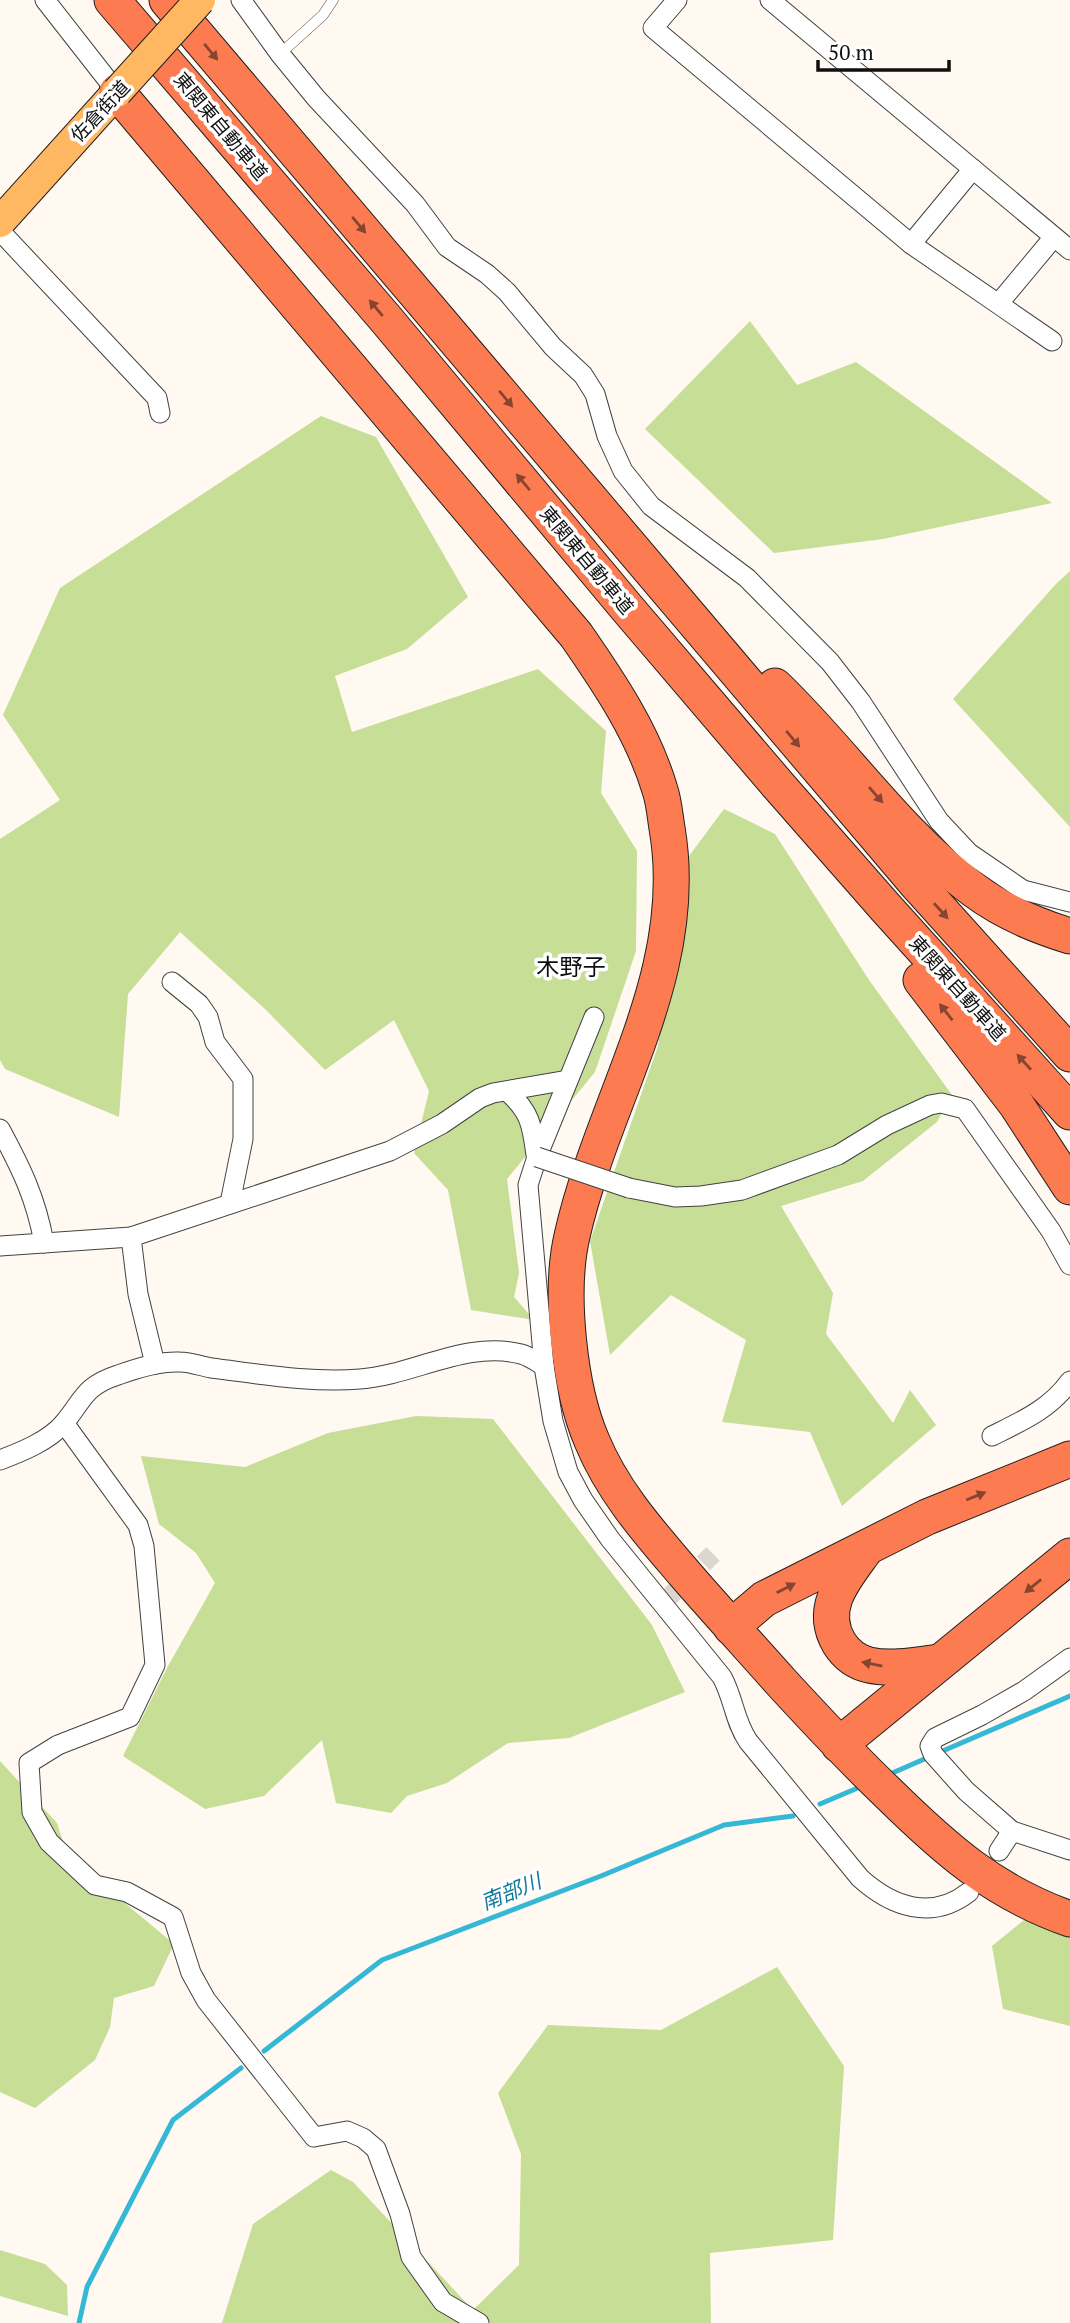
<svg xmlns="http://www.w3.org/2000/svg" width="1070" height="2323" viewBox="0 0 1070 2323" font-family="'PT Serif','Noto Sans JP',serif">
<rect width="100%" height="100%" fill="#fff9f1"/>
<g fill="#c6de96">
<polygon points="750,321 797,385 856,362 1052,503 883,539 774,553 645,429"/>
<polygon points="321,416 376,437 468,597 407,649 335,676 352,732 538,669 606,731 601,793 637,851 636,951 595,1072 507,1179 519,1273 514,1297 534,1320 471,1310 448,1190 414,1153 429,1091 394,1020 325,1070 266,1010 180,932 128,994 119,1117 5,1069 0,1060 0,839 60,800 3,715 60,588"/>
<polygon points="1070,571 1070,827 953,699 1056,584"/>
<polygon points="724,809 775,834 869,980 952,1095 937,1122 863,1181 781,1206 833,1293 826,1334 893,1423 910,1390 936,1425 842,1506 810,1432 722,1422 746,1340 671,1295 610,1355 590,1241 658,1046 689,856"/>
<polygon points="416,1416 493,1419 652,1625 685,1692 569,1738 508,1743 447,1783 407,1796 391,1813 336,1803 322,1740 264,1796 205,1809 123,1756 168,1666 215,1583 196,1553 159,1524 141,1456 245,1467 328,1433"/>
<polygon points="0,1761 57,1823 73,1873 120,1899 174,1944 154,1986 114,1998 110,2027 95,2060 35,2108 0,2092"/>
<polygon points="1030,1915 1070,1925 1070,2026 1003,2009 992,1946"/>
<polygon points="777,1967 844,2066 833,2240 710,2253 711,2323 222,2323 253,2224 331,2170 353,2182 473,2310 519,2265 521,2154 498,2093 548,2025 661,2030"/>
<polygon points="0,2250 45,2264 67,2285 68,2316 0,2296"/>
</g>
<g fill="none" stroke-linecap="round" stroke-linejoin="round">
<g stroke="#34b8d6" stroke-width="5">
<polyline points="938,1753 1070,1696"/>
<polyline points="890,1774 929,1757"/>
<polyline points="820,1804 860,1787"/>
<polyline points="264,2051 382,1960 601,1876 724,1825 793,1816"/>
<polyline points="79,2323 87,2287 173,2120 241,2068"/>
</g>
<polyline stroke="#dbd6cf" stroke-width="19" stroke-dasharray="19 10" stroke-linecap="butt" points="662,1604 713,1554"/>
<g stroke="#424242" stroke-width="11">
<polyline id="service" points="280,54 323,15 333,0"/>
</g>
<g stroke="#424242" stroke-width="21">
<g id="minor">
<polyline points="45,0 117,92"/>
<polyline points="241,0 280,54 316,98 415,204 447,247 487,274 507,292 553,347 583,375 595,394 607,436 623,471 651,506 747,578 830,662 861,702 939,821 969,853 1023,890 1070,902"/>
<polyline points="677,0 653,28 911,244 1052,341"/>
<polyline points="770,0 1070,250"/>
<polyline points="0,231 157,398 160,413"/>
<polyline points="911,244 973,169"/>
<polyline points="999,303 1054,237"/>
<polyline points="172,982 199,1004 208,1017 215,1042 243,1079 243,1139 230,1203"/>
<path d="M594 1017 537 1157 528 1185 544 1366 553 1421 568 1472 583 1500 610 1539 722 1677C734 1699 734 1720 748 1741L860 1878C892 1907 932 1921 969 1892"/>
<path d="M508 1092C531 1113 532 1126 536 1155"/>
<path d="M0 1129C21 1168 36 1198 44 1243"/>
<polyline points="629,1188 675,1197 701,1196 742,1190 838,1155 887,1125 930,1105 941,1103 965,1109 1051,1231 1070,1265"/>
<polyline points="131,1237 138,1294 155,1364"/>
<polyline points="0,1246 131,1237 390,1151 442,1124 480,1098 493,1093 568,1080"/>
<polyline points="64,1423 138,1525 144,1546 155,1665 130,1717 58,1745 29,1763 32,1812 49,1842 95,1885 127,1892 173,1917 191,1973 206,2000 314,2137 347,2131 363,2138 376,2149 400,2214 411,2257 443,2302 479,2323"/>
<path d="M992 1436C1022 1421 1050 1409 1070 1381"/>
<path d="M0 1460C21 1452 49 1441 64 1423 84 1399 84 1386 118 1375 137 1368 159 1361 180 1362 190 1362 201 1366 211 1368 260 1374 311 1383 360 1379 414 1375 466 1340 521 1354 529 1356 537 1362 544 1366"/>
<polyline points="1070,1658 1024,1691 982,1715 935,1738 930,1746 933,1754 966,1791 1012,1831 1070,1850"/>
<polyline points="999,1851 1012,1831"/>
</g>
</g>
<g stroke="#202020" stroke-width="32">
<polyline id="primary" points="0,222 117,92"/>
</g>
<g stroke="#202020" stroke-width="37">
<g id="motorway">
<polyline points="112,0 385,318 627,608 778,785 886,908 1070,1112"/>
<polyline points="167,0 915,882 1070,1054"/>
<path d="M117 92 576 635C610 684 643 733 660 790 664 802 665 816 667 828 692 974 603 1098 572 1236 559 1292 569 1388 592 1441 613 1492 649 1532 684 1573 716 1610 749 1646 781 1682 816 1720 851 1758 888 1793 945 1849 993 1892 1070 1919"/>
<path d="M775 686C843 751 897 833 974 890 1002 911 1037 926 1070 936"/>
<polyline points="921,980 1016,1104 1070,1187"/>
<path d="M865 1550C845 1578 818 1607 839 1643 846 1654 856 1662 869 1665 891 1670 917 1665 939 1662"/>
<polyline points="731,1627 764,1599 927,1517 1070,1459"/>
<polyline points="839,1745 1070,1556"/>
</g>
</g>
<use href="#service" stroke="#fff" stroke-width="10"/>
<use href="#minor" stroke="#fff" stroke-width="19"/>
<use href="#primary" stroke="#ffb761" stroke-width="30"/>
<use href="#motorway" stroke="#fd7b51" stroke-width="35"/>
<g stroke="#424242" stroke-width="21" stroke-linecap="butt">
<polyline id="minor-bridge" points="537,1157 629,1188"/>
</g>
<g stroke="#202020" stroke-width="32" stroke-linecap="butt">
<polyline id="primary-bridge" points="117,92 200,0"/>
</g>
<use href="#minor-bridge" stroke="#fff" stroke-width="19"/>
<use href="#primary-bridge" stroke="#ffb761" stroke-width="30"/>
</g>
<defs><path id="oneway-solid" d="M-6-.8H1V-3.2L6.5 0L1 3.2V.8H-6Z" transform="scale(1.75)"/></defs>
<g fill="#864530">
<use href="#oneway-solid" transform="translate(211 52) rotate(50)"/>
<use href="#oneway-solid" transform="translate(359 225) rotate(50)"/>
<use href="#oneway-solid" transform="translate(376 308) rotate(-130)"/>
<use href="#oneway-solid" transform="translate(506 399) rotate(50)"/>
<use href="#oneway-solid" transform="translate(523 482) rotate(-130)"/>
<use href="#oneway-solid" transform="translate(793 739) rotate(50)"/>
<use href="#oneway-solid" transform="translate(876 795) rotate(49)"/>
<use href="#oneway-solid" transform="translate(941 911) rotate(48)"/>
<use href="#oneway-solid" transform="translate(946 1012) rotate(-128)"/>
<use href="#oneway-solid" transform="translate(1024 1062) rotate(-132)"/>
<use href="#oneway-solid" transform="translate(976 1496) rotate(-22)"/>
<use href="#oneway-solid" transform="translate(1033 1586) rotate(141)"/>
<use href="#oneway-solid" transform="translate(786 1588) rotate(-27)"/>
<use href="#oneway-solid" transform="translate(872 1664) rotate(-169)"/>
</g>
<g text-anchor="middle" stroke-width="7" stroke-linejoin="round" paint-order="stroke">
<g font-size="19" fill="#0f0f0f" stroke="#fff">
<text transform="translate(100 111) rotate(-47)" y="7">佐倉街道</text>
<text transform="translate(221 126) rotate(50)" y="7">東関東自動車道</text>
<text transform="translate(587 560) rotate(50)" y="7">東関東自動車道</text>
<text transform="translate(958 988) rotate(48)" y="7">東関東自動車道</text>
</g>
<g font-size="21" font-style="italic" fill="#0f7b9a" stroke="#fff">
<text transform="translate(511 1892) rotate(-22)" y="7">南部川</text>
</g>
<g font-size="23" fill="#0f0f0f" stroke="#fff">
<text x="571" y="975">木野子</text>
</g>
</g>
<path d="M818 60v10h131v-10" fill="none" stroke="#0f0f0f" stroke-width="3.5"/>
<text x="828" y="60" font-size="21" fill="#0f0f0f" stroke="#ffffff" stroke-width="5" paint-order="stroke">50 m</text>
</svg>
